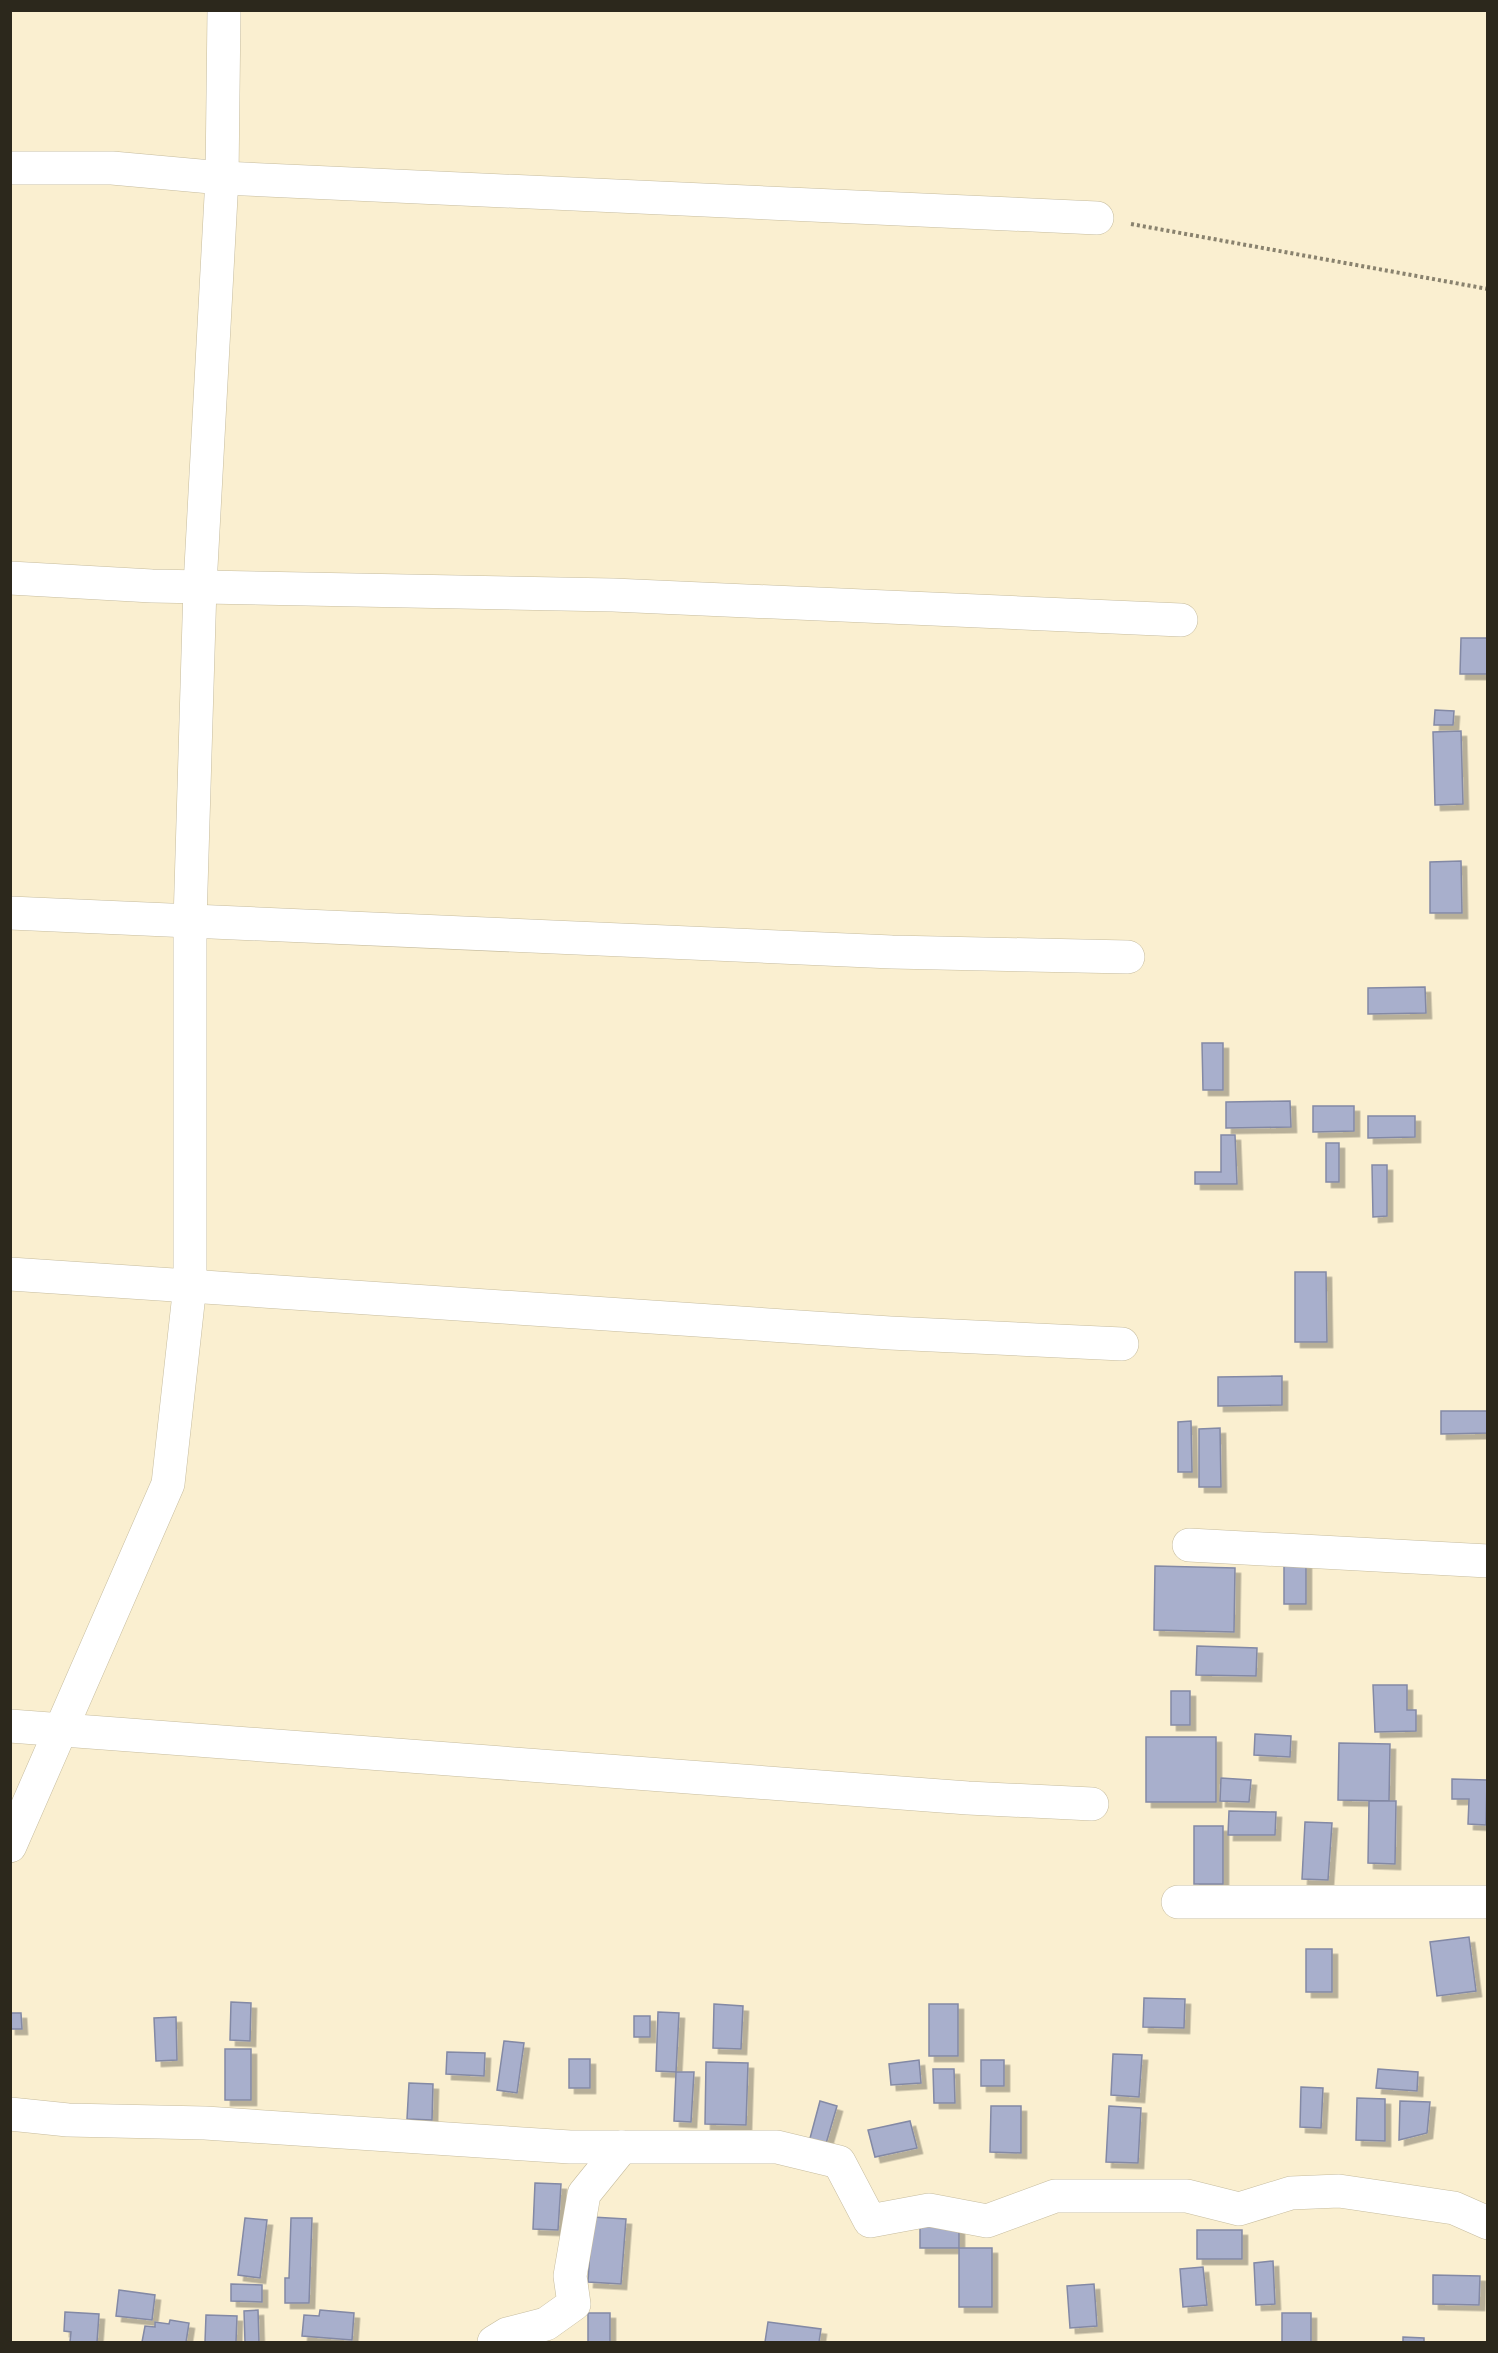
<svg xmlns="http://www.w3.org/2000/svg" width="1498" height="2353" viewBox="0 0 1498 2353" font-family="'Source Sans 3',sans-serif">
<defs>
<filter id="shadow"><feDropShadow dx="5.5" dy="5.5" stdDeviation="0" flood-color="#0004"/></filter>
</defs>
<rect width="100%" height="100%" fill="#faefd0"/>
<g fill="#a8afcc" stroke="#8389a5" stroke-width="1.5" filter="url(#shadow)">
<polygon points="1461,638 1488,638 1488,674 1460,674"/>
<polygon points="1435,710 1454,711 1453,725 1434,725"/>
<polygon points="1461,731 1463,804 1435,805 1433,732"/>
<polygon points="1461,861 1462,913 1430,913 1430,862"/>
<polygon points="1425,987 1426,1013 1368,1014 1368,988"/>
<polygon points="1202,1043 1223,1043 1223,1090 1203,1090"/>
<polygon points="1290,1101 1291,1127 1226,1128 1226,1102"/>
<polygon points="1313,1106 1354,1106 1354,1131 1313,1132"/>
<polygon points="1368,1116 1415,1116 1415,1137 1368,1138"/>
<polygon points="1221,1135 1235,1135 1237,1184 1195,1184 1195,1172 1221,1172"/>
<rect x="1326" y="1143" width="13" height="39"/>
<polygon points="1372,1165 1387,1165 1387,1216 1373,1217"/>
<polygon points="1295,1272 1326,1272 1327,1342 1295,1342"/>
<polygon points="1282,1376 1282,1405 1218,1406 1218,1377"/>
<polygon points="1441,1411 1488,1411 1488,1433 1441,1434"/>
<polygon points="1191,1421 1192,1472 1178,1472 1178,1422"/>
<polygon points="1220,1428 1221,1487 1199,1487 1199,1429"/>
<rect x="1284" y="1562" width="22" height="42"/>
<polygon points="1155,1566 1235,1568 1234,1632 1154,1630"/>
<polygon points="1197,1646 1257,1648 1256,1676 1196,1675"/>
<polygon points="1373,1685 1407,1685 1407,1710 1416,1710 1416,1731 1375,1732"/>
<rect x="1171" y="1691" width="19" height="34"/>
<polygon points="1255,1734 1291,1736 1290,1757 1254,1755"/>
<rect x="1146" y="1737" width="70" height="65"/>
<polygon points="1339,1743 1390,1744 1389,1801 1338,1800"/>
<polygon points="1221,1778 1251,1780 1249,1802 1220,1801"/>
<polygon points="1452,1779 1487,1780 1486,1825 1468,1824 1469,1799 1452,1799"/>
<polygon points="1369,1801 1396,1801 1395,1864 1368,1863"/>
<polygon points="1229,1811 1276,1812 1275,1835 1228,1835"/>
<polygon points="1305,1822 1332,1823 1328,1880 1302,1879"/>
<rect x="1194" y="1826" width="29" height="58"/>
<polygon points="1469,1937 1476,1991 1437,1996 1430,1942"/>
<rect x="1306" y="1949" width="26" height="43"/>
<polygon points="1144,1998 1185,1999 1184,2028 1143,2027"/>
<polygon points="231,2002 251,2003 250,2041 230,2040"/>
<polygon points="714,2004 743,2006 741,2049 713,2048"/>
<rect x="929" y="2004" width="29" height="52"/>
<polygon points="658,2012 679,2013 676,2072 656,2071"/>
<polygon points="10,2013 21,2013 22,2029 10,2029"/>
<rect x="634" y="2016" width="16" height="21"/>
<polygon points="176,2017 177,2060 156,2061 154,2018"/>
<polygon points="504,2041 524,2043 517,2093 497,2090"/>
<rect x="225" y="2049" width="26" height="51"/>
<polygon points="447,2052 485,2053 484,2076 446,2074"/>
<polygon points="1113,2054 1142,2055 1139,2097 1111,2095"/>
<rect x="569" y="2059" width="21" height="29"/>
<polygon points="919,2060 921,2083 891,2085 889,2064"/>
<rect x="981" y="2060" width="23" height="26"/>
<polygon points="706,2062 748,2063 746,2125 705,2124"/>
<polygon points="933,2069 954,2069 955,2103 934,2103"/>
<polygon points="1378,2069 1418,2072 1417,2091 1376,2088"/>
<polygon points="676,2072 694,2072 691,2122 674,2121"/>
<polygon points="409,2083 433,2084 432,2120 407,2119"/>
<polygon points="1301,2087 1323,2088 1321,2128 1300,2127"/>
<polygon points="1357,2098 1385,2099 1385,2141 1356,2140"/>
<polygon points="820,2101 837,2106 825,2147 809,2142"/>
<polygon points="1400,2101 1430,2102 1427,2133 1399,2140"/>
<polygon points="991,2106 1021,2106 1021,2153 990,2152"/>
<polygon points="1109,2106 1141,2108 1138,2163 1106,2162"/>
<polygon points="910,2121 917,2148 875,2157 868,2130"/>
<polygon points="535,2183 561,2184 558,2230 533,2229"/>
<polygon points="592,2217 626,2219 621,2284 588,2282"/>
<polygon points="245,2218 267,2220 260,2278 238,2275"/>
<polygon points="291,2218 312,2218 309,2303 285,2303 285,2278 289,2278"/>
<rect x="920" y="2220" width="39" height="28"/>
<rect x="1197" y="2230" width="45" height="29"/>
<rect x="959" y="2248" width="33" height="59"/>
<polygon points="1273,2261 1275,2304 1256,2305 1254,2263"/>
<polygon points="1203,2267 1207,2305 1183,2307 1180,2269"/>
<polygon points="1433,2275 1480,2276 1479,2305 1433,2304"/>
<polygon points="231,2284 262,2285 262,2302 231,2301"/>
<polygon points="1094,2284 1097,2326 1070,2328 1067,2286"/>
<polygon points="119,2290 155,2295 152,2320 116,2316"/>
<polygon points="258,2310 259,2342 245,2342 244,2311"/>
<polygon points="320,2310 354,2313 352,2340 302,2336 304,2315 319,2316"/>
<polygon points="65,2312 99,2314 97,2342 70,2342 71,2332 64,2331"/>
<rect x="588" y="2313" width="22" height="29"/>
<rect x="1282" y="2313" width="29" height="29"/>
<polygon points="206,2315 237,2316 236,2342 205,2342"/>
<polygon points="170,2320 189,2323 186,2342 142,2342 145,2326 155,2327 155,2322 169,2324"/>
<polygon points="768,2322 821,2329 819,2342 765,2342"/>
<polygon points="1403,2337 1424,2338 1424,2342 1403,2342"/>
</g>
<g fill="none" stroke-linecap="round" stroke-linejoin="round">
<g stroke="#c6bc9e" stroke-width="34">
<g id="minor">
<polyline points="10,168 112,168 222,178 1097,218"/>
<polyline points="10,578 152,586 613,595 1181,620"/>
<polyline points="10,913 892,952 1128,957"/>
<polyline points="10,1274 890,1333 1122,1344"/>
<polyline points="1189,1545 1488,1561"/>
<polyline points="10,1726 968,1798 1092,1804"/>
<polyline points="10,1846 168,1484 190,1285 190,922 200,586 222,178 224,10"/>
<polyline points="1178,1902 1488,1902"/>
<polyline points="10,2114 68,2120 205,2123 570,2147 777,2147 839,2162 870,2221 929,2210 987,2221 1055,2196 1187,2196 1239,2209 1291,2193 1339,2191 1454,2208 1488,2223"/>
<polyline points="494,2342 507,2334 546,2324 574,2304 570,2276 584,2194 622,2147"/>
</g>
</g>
<polyline stroke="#89826e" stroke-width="4" stroke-dasharray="3 3" stroke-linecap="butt" points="1131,224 1488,289"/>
<use href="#minor" stroke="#fff" stroke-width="33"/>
</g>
<rect width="1498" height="2353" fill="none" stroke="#2c281c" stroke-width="24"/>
</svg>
